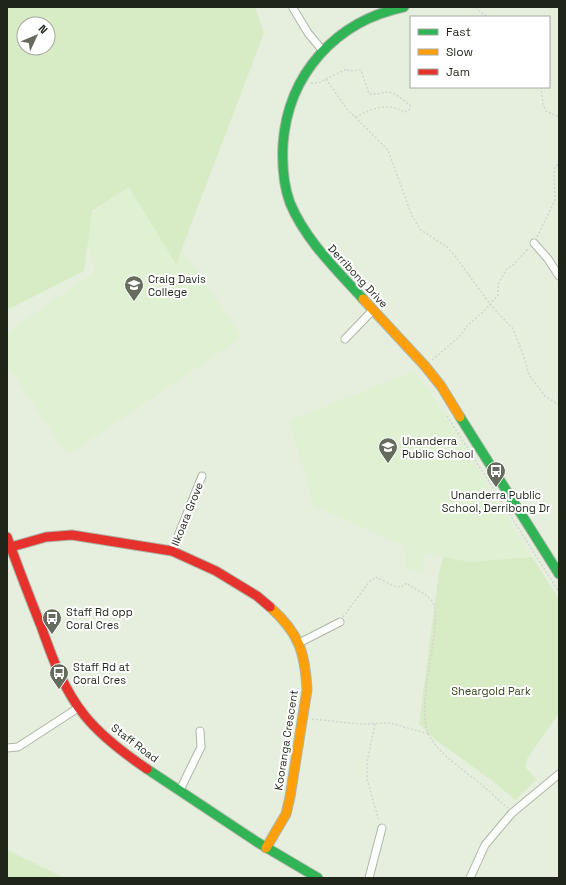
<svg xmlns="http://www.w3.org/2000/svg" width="566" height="885" viewBox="0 0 566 885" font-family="'Space Grotesk',sans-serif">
<rect width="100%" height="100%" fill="#e6efde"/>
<g fill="#e0f0d2">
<polygon points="135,182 242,337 74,451 65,452 7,365 7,333 96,271 80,223"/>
<polygon points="414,371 436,401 532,557 469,562 425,553 422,572 405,568 405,546 314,506 289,421"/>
</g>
<g fill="#d7ebc5" fill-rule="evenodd">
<path d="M7 7H255L264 33 176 264 129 187 92 211 84 271 7 310ZM24 24H48V48H24Z"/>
<polygon points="443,557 469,562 532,557 559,599 559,713 527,759 525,767 537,779 515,800 494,782 437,741 419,724 439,572"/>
<polygon points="7,850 65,878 7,878"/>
</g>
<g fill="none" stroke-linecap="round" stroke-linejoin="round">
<g stroke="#afb6a9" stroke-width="9">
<g id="street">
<polyline points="293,8 308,33 323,51"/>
<polyline points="534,243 548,259 559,276"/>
<polyline points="345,339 373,310"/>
<polyline points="172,551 202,476"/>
<polyline points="299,643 340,622"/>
<polyline points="7,748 18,747 78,708"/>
<polyline points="180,790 201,747 200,731"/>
<polyline points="369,878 382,828"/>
<polyline points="470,878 485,845 512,813 559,774"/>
</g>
</g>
<g stroke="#afb6a9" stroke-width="11">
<g id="fast">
<path d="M363 299C336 269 306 241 290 203 283 184 282 163 283 144 288 74 336 21 404 7"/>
<polyline points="460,417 559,574"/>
<polyline points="147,769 257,842 318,878"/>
</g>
</g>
<g stroke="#afb6a9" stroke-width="11">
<g id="slow">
<polyline points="363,299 425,366 441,386 460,417"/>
<path d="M266 848 286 814 290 797 307 690C305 652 299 633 270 607"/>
</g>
</g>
<g stroke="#afb6a9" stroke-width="11">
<g id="jam">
<path d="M7 537C18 567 29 596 41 626 52 657 63 689 85 716 102 737 125 754 147 769"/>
<polyline points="11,547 46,537 72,535 172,551 216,571 257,596 270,607"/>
</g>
</g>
<g stroke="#d2d5d0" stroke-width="1.5" stroke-dasharray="2 2" stroke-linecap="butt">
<polyline points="476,7 479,11 487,17"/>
<path d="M326 79 347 69 349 71 361 70 369 94C377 95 383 92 388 92 396 93 404 101 410 105L409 110 405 112C400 110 395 107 389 107 378 106 364 112 355 118"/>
<polyline points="311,83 318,83 326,79 347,109 388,150 412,216 421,230 447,247 455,256 490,304 513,329 524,357 529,375 545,396 559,405"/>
<polyline points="541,87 543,104 546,111 559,117"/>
<polyline points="537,237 555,200 554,173 555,167 559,163"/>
<polyline points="432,360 459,337 468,325 485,310 498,295 498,284 507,269 514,264 529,248"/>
<polyline points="447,416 559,592"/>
<path d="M343 617 370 581 376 577 394 586 401 587 407 583C415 590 426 593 432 601 445 618 415 703 428 733 437 754 466 771 483 786 492 793 499 801 508 808"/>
<polyline points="312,719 359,724 390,723 429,734"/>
<polyline points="375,724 367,762 367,779 379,821"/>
</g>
<use href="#street" stroke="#fbfdfa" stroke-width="7"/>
<use href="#fast" stroke="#30b455" stroke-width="9"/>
<use href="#slow" stroke="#ff9f0a" stroke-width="9"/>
<use href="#jam" stroke="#e5322d" stroke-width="9"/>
</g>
<defs>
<g id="school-pin" transform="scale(1)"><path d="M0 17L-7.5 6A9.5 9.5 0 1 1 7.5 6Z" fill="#656c5e" stroke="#fff"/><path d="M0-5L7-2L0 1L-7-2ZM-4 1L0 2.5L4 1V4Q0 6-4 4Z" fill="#fff"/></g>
<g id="bus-pin" transform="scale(1)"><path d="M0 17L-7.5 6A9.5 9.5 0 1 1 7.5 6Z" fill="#656c5e" stroke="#fff"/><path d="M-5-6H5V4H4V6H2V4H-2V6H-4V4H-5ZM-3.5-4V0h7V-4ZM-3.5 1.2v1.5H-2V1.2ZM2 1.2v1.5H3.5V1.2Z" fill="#fff"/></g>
</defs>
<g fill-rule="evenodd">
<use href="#school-pin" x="134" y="285"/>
<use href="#school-pin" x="388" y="447"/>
<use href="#bus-pin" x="496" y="471"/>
<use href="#bus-pin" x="52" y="618"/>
<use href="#bus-pin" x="59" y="673"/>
</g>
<g text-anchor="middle" stroke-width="4" stroke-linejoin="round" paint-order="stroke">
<g font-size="11" fill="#1f2519" stroke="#fff">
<text transform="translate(358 276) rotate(47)" y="4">Derribong Drive</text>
<text transform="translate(187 514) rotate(-68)" y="4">Ilkoara Grove</text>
<text transform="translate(286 740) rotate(-81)" y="4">Kooranga Crescent</text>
<text transform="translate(135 743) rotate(37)" y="4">Staff Road</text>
</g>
<g font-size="11" fill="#1f2519" stroke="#fff" text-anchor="start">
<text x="148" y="283">Craig Davis<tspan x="148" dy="13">College</tspan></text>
<text x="402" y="445">Unanderra<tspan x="402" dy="13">Public School</tspan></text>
<text x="496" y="499" text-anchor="middle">Unanderra Public<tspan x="496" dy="13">School, Derribong Dr</tspan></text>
<text x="66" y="616">Staff Rd opp<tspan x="66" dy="13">Coral Cres</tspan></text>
<text x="73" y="671">Staff Rd at<tspan x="73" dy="13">Coral Cres</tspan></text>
</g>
<g font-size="11" fill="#324717" stroke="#fff">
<text x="491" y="695">Sheargold Park</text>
</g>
</g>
<rect width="566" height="885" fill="none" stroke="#1f2519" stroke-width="16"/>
<rect x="410" y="16" width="140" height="72" fill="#ffffff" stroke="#a5a8a3"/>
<rect x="418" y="29" width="20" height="6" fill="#30b455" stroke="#a5a8a3"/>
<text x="446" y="36" font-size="12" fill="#1f2519">Fast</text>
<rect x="418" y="49" width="20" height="6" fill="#ff9f0a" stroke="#a5a8a3"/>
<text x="446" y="56" font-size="12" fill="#1f2519">Slow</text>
<rect x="418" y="69" width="20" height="6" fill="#e5322d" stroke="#a5a8a3"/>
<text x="446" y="76" font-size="12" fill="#1f2519">Jam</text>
<g transform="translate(36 36) rotate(46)"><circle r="19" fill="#ffffff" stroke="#a5a8a3"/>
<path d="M0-3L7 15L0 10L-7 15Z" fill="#656c5e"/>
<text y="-6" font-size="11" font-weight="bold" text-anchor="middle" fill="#1f2519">N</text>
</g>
</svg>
